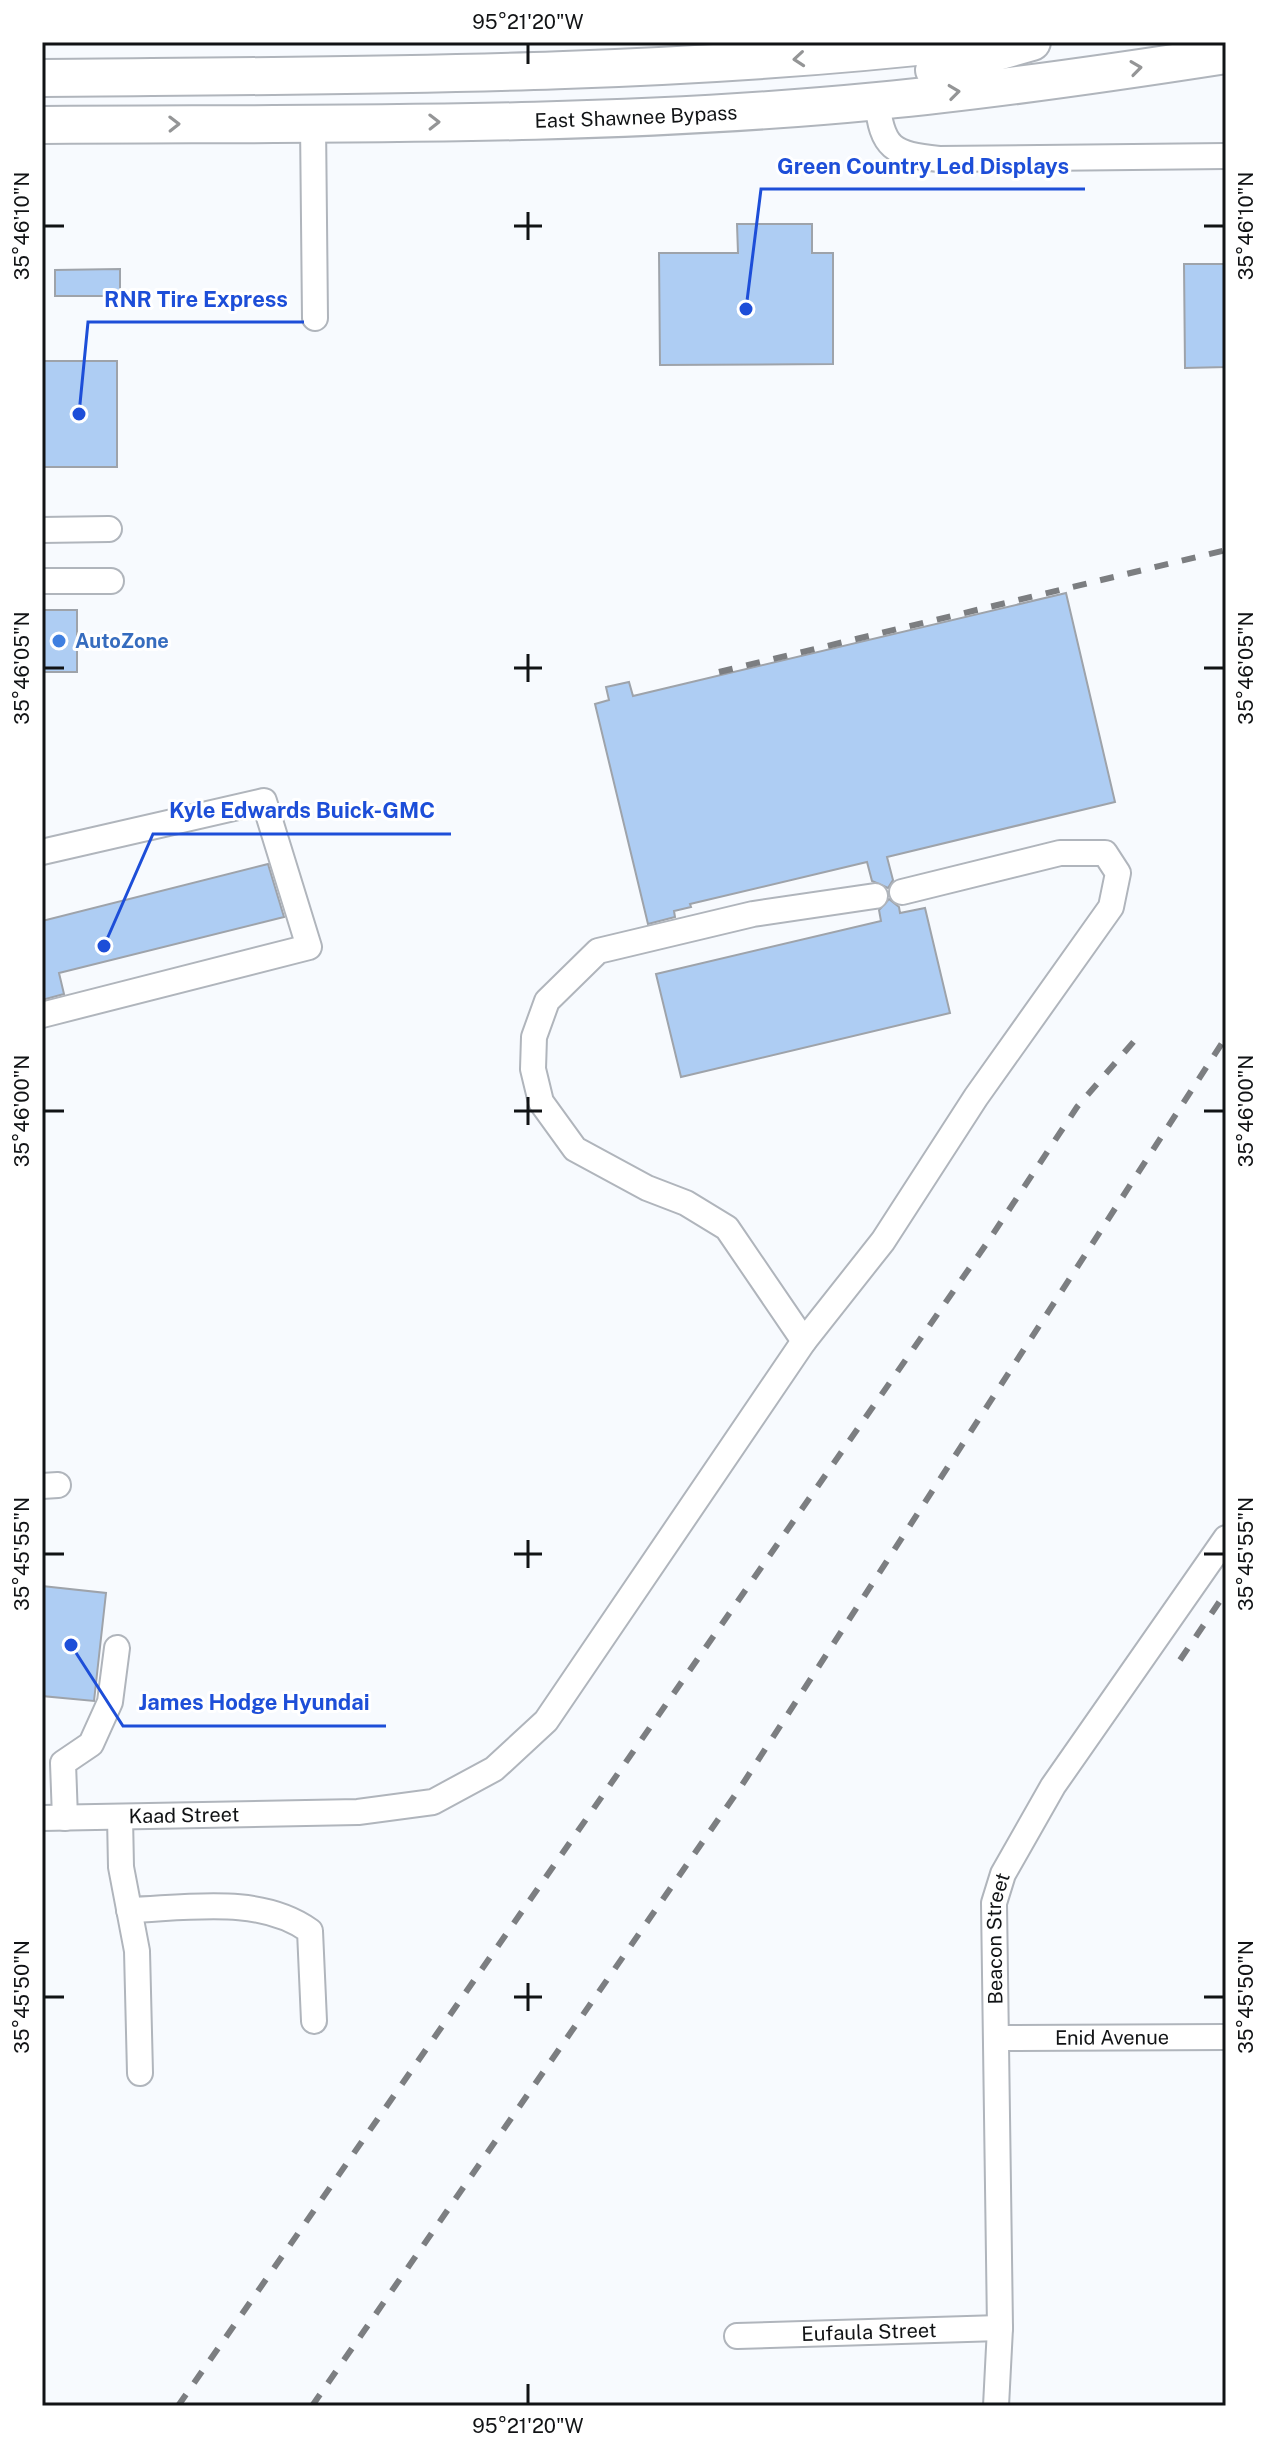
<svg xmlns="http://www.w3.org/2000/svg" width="1268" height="2448" viewBox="0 0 1268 2448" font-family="'Public Sans',sans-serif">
<rect width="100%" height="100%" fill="#f7fafe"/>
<g fill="#aecdf3" stroke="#9ea3aa" stroke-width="2">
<polygon points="737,224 812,224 812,253 833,253 833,364 660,365 659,253 738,253"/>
<polygon points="1184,264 1226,264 1226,367 1185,368"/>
<polygon points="120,269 120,296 55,296 55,270"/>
<rect x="42" y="361" width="75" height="106"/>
<polygon points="1066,593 1115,802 887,857 893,880 888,888 872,881 867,862 690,904 691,907 674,911 675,917 648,924 595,704 609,700 606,687 629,682 633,696"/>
<rect x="42" y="610" width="35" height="62"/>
<polygon points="268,864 284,917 59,973 64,994 42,1000 42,921"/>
<polygon points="889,899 899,907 900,913 925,908 950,1013 681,1077 656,974 881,921 879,910"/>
<polygon points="42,1586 106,1593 94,1701 42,1696"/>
</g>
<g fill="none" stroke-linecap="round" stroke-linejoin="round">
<g stroke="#b0b5bc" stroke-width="28">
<g id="minor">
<path d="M877 101C882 149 893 154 939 159L1226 156"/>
<polyline points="313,123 315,318"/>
<polyline points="42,530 109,529"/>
<polyline points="42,581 111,581"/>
<polyline points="42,852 264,801 309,947 42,1015"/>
<polyline points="875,896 753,914 598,951 547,1001 534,1037 533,1069 541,1102 575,1149 647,1188 686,1203 727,1228 804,1341 883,1241 976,1097 1111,907 1118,873 1105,853 1060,853 902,892"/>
<polyline points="42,1486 58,1485"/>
<polyline points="120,1817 121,1867 137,1951 140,2073"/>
<path id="s1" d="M42 1818 358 1812 433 1802 494 1769 546 1721 804 1341"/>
<polyline points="65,1818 63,1763 91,1744 110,1702 117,1648"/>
<path d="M129 1910C188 1908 260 1895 310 1931L314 2021"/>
<path id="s2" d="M998 2038 1226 2037"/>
<path id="s3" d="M737 2336 1000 2328"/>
<path id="s4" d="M996 2406 1000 2328 994 1903 1003 1874 1053 1786 1226 1538"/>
</g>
</g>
<g stroke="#b0b5bc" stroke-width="40">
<g id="highway">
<polyline points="934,70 1032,42"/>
<path d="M42 78C349 75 657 77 962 42"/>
<path id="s5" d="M42 125C320 123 600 128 878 101 994 90 1110 73 1226 55"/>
</g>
</g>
<use href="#minor" stroke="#fff" stroke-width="24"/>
<use href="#highway" stroke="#fff" stroke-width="36"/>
<g stroke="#7c7e81" stroke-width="6" stroke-dasharray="14 14" stroke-linecap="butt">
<polyline points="719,672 1226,550"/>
<polyline points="1180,1660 1226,1592"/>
<polyline points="178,2406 989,1240 1077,1107 1142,1032"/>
<polyline points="312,2406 742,1785 1226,1037"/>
</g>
</g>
<defs><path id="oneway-chevron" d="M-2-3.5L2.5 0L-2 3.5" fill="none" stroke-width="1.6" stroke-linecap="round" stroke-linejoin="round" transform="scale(2)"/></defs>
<g stroke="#949596">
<use href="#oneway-chevron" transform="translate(799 59) rotate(175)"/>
<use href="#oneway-chevron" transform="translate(1136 68) rotate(-8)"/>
<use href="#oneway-chevron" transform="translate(954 92) rotate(-7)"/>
<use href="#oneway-chevron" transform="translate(434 122) rotate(-1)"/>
<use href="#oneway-chevron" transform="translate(174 124) rotate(-1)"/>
</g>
<path fill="none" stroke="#111315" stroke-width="3" d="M528 44V64M528 212V240M44 226H64M514 226H542M1204 226H1224M528 654V682M44 668H64M514 668H542M1204 668H1224M528 1097V1125M44 1111H64M514 1111H542M1204 1111H1224M528 1540V1568M44 1554H64M514 1554H542M1204 1554H1224M528 1983V2011M44 1997H64M514 1997H542M1204 1997H1224M528 2384V2404"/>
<circle fill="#3f7fe0" stroke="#fff" stroke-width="3" cx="59" cy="641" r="8"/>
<g text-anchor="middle" stroke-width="6" stroke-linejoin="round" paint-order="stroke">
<g font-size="20" fill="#111315" stroke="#fff">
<text dy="7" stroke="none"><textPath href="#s5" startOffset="594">East Shawnee Bypass</textPath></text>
<text dy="7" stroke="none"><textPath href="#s1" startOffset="142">Kaad Street</textPath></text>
<text dy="7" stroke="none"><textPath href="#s4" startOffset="468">Beacon Street</textPath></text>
<text dy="7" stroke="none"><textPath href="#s2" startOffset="114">Enid Avenue</textPath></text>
<text dy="7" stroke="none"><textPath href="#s3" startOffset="132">Eufaula Street</textPath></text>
</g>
<g font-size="20" font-weight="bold" fill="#366cbe" stroke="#fff" text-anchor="start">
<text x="75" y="648">AutoZone</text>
</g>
</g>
<path fill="none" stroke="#1d4ed8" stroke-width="3" d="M746 309L761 189H1085M79 414L88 322H304M104 946L153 834H451M71 1645L123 1726H386"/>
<g fill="#1d4ed8" stroke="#fff" stroke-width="3">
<circle cx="746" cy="309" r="8"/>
<circle cx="79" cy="414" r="8"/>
<circle cx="104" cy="946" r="8"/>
<circle cx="71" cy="1645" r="8"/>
</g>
<g font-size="22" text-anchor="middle" font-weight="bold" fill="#1d4ed8" stroke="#fff" stroke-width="6" stroke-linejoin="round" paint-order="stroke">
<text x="923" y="174">Green Country Led Displays</text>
<text x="196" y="307">RNR Tire Express</text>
<text x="302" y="818">Kyle Edwards Buick-GMC</text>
<text x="254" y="1710">James Hodge Hyundai</text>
</g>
<rect width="1268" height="2448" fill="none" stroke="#ffffff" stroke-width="88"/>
<rect x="44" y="44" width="1180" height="2360" fill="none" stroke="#111315" stroke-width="3"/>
<g font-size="20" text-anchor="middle" fill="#111315">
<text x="528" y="29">95°21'20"W</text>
<text transform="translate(22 226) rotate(-90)" y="7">35°46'10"N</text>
<text transform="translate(1246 226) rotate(-90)" y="7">35°46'10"N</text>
<text transform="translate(22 668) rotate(-90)" y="7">35°46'05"N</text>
<text transform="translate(1246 668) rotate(-90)" y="7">35°46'05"N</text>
<text transform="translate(22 1111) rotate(-90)" y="7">35°46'00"N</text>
<text transform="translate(1246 1111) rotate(-90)" y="7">35°46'00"N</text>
<text transform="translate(22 1554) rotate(-90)" y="7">35°45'55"N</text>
<text transform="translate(1246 1554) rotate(-90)" y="7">35°45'55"N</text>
<text transform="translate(22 1997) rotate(-90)" y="7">35°45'50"N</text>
<text transform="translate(1246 1997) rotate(-90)" y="7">35°45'50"N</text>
<text x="528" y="2433">95°21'20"W</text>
</g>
</svg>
